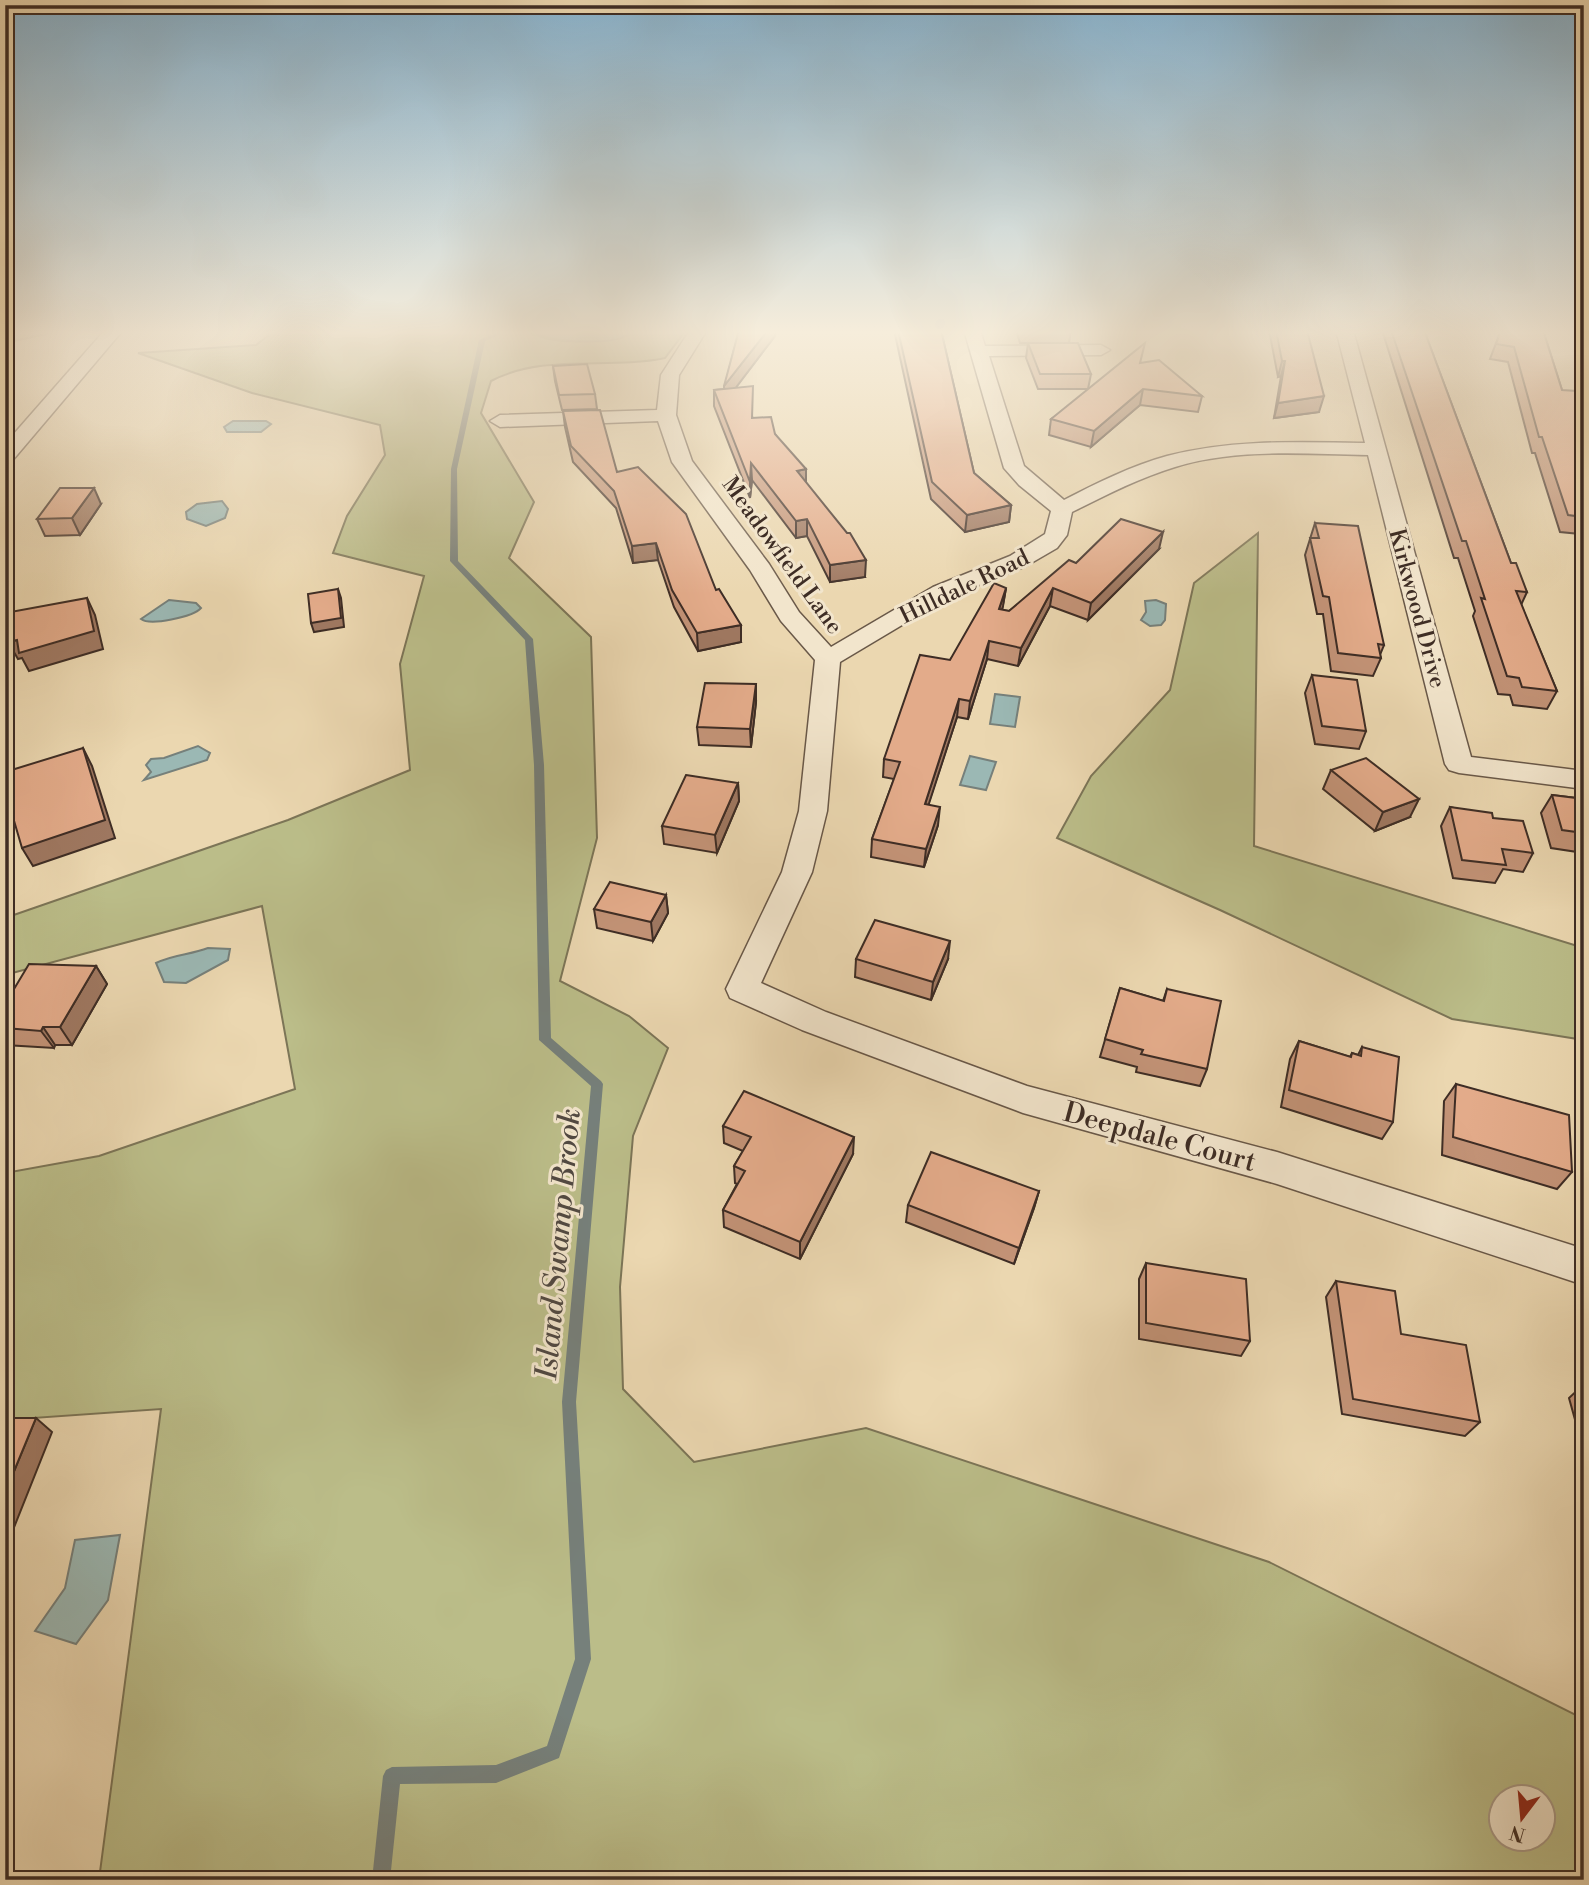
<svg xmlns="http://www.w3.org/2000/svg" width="1589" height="1885" viewBox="0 0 1589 1885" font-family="'Libre Bodoni',serif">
<rect width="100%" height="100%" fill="#ebd7b0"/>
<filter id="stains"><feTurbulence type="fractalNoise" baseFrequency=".00286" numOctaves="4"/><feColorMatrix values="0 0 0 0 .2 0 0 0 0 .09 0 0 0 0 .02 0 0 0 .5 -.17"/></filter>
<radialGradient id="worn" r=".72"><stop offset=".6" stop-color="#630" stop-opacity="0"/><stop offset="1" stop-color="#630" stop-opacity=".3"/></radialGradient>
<g fill="#bbbd89" stroke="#7c7557" stroke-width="2" fill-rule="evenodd">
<polygon points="5,330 64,330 5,343"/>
<path d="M276 330H527C551 347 600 342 627 335L629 330H686L665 358C609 370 544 353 491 381L481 413 534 502 509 558 591 637 597 838 560 981 629 1016 668 1048 633 1136 620 1287 623 1389 694 1462 866 1428 1269 1562 1584 1719V1880H86L100 1872 161 1409 5 1420V1173L99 1156 295 1089 262 906 5 975V918L288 820 410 770 400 664 424 576 333 553 347 516 385 455 380 425 252 393 138 353 256 345ZM1502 1798H1544V1840H1502Z"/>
<polygon points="1258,533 1254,846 1584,948 1584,1040 1452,1019 1220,910 1057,838 1091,776 1170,690 1194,583"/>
</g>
<g fill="#9bb8b4" stroke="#76807b" stroke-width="2">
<path d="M527 330H629L628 335C609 346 544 342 527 330Z"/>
<polygon points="233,421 266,421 271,424 261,432 227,432 224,427"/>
<polygon points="222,501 228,509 225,518 206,526 187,519 186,512 197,504"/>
<path d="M169 600 196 603 201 608C193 617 150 626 141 619Z"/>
<polygon points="1145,601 1156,600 1166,604 1165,620 1161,625 1150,626 1141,620 1146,612"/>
<polygon points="995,694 1020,697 1015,727 990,724"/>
<polygon points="198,746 210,753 207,760 144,780 151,772 146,765 151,759 164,758"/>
<polygon points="970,756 996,762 986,790 960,785"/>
<path d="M208 948 230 949 228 960 186 983 164 982 156 963C174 954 190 955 208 948Z"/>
<polygon points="120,1535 108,1600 76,1644 35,1631 65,1588 75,1540"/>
</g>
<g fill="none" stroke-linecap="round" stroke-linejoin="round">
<polygon fill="#76807b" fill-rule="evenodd" points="501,330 509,330 485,341 457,469 458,561 533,639 544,765 551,1038 601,1081 603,1084 576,1402 591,1659 559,1758 496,1783 400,1784 390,1880 372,1880 383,1776 386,1770 392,1767 496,1765 547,1746 575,1659 562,1402 591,1086 539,1040 534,765 525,640 450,561 451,469 479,340"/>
<g stroke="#695848" stroke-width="3">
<g id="minor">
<polygon points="105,330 123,330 12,461 5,463 5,444"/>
<path d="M690 330H707L679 375 676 415 692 461 769 564 799 612 831 647 933 587 1010 556 1045 534 1051 511 1019 485 1004 468 964 330H980L985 346 1101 345 1110 350 1101 355 989 356 1024 466 1064 500C1097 483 1131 466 1167 456 1232 439 1299 442 1365 443L1336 330H1353L1471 757 1584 771V789L1459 773 1449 770 1445 764 1368 455C1305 454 1236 448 1175 467 1139 478 1106 495 1072 512L1067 535 1057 548 1026 566 949 597 840 662 827 811 812 872 761 983 826 1012 1027 1086 1277 1152 1584 1249V1285L1277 1184 1023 1113 802 1030 730 998 726 989 782 872 799 811 815 660 781 621 750 570 672 462 658 421 500 427 490 421 500 415 657 410 661 375Z"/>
</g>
</g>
<use href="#minor" fill="#f2e5cc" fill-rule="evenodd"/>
</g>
<g fill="#c39377" stroke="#3e2d25" stroke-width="2">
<polygon points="739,330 776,330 775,336 735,388 753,418 775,434 865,577 830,582 807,536 796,538 752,480 750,498 714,406 714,390 724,389"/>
<polygon points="894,330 941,330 974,473 1011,505 1009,522 965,532 931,499"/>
<polygon points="1016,330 1071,330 1069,343 1020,343"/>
<polygon points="1269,330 1307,330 1319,412 1274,418 1281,376 1278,377"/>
<polygon points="1382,330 1424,330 1511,563 1527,592 1521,605 1557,691 1547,709 1513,705 1510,695 1498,694 1473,616 1475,611 1458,558 1454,558"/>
<polygon points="1501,330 1543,330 1562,390 1584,407 1584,542 1580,534 1560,532 1535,453 1532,453 1508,362 1490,359"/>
<polygon points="1028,343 1091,374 1088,389 1038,389 1026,358"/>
<polygon points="1141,363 1202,396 1198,412 1140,405 1091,447 1049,435 1051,419"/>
<polygon points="553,366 595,394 597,409 562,410 555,381"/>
<polygon points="563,411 617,472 716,590 741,642 698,651 674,607 658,560 633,563 616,508 573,462 565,427"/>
<polygon points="101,504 80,535 45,536 37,519"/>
<polygon points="1315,523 1384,645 1380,655 1381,658 1373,676 1331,671 1323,614 1317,614 1305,555"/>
<polygon points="1159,549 1088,620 1050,606 1018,666 987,659 968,719 957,717 928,805 938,825 924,867 871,857 872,839 894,779 883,777 884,759 950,660 1006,588 1002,610 1009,611 1076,563"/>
<polygon points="1312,675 1366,731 1359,749 1315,744 1305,693"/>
<polygon points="756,702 751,747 699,745 697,727"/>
<polygon points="1331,770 1410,817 1375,831 1323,789"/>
<polygon points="738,783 739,801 717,853 664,844 662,826"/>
<polygon points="1552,795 1584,799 1584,853 1551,848 1541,813"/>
<polygon points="1450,807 1493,818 1533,853 1523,872 1503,869 1495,883 1453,878 1441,826"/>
<polygon points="666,895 668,913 653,941 597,928 594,909"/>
<polygon points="856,959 948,959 931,1000 855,977"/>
<polygon points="96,966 107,984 72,1045 55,1045 54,1048 5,1045 5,1004"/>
<polygon points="1120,988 1163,1001 1167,989 1207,1069 1200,1086 1136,1072 1137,1067 1100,1057"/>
<polygon points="1299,1041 1350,1057 1352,1053 1358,1055 1362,1047 1393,1122 1382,1139 1281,1107 1290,1059"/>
<polygon points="1456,1084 1572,1172 1557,1189 1442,1155 1444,1101"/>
<polygon points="723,1126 853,1154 800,1259 724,1227 723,1210 737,1184 735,1183 734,1166 743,1151 724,1143"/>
<polygon points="1039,1191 1034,1208 1014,1264 906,1222 908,1205"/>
<polygon points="1146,1263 1250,1341 1241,1356 1139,1339 1139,1279"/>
<polygon points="1336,1281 1401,1334 1480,1422 1465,1436 1342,1414 1326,1297"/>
<polygon points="1584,1384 1584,1452 1569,1398"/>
</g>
<g fill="#9f7861" stroke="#3e2d25" stroke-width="2">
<polygon points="768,330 776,330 775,336 725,402 724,386"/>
<polygon points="1282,361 1285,361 1281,376 1278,377"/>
<polygon points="1143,389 1140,405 1091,447 1094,431"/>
<polygon points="1324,396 1319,412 1274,418 1278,403"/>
<polygon points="751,463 752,480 750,498 750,482"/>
<polygon points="806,469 806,485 797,471"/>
<polygon points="94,488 101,504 80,535 72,518"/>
<polygon points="1011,505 1009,522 965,532 967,515"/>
<polygon points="807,519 807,536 796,538 796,521"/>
<polygon points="1163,532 1159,549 1088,620 1091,603"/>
<polygon points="656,543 658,560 633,563 632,546"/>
<polygon points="866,560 865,577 830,582 830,565"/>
<polygon points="1006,588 1003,606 997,627 999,609"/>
<polygon points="1053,588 1050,606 1018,666 1021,648"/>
<polygon points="338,589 341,598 344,627 314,632 311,623"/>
<polygon points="87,598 95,615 103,649 29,671 22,658 18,659 8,642 17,640"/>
<polygon points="741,625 741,642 698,651 697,633"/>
<polygon points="989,641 987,659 968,719 970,701"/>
<polygon points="756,684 756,702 751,747 750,729"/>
<polygon points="959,699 957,717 923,822 925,804"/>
<polygon points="83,748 92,766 115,838 33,866 22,848"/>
<polygon points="738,783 739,801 717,853 715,835"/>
<polygon points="1419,799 1410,817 1375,831 1383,812"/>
<polygon points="940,807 938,825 924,867 926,849"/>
<polygon points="666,895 668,913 653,941 651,922"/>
<polygon points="950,941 948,959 931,1000 933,982"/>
<polygon points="96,966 107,984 72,1045 60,1027"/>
<polygon points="43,1027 55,1045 54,1048 41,1031"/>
<polygon points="854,1137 853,1154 800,1259 800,1242"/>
<polygon points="1039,1191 1034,1208 1014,1264 1019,1248"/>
<polygon points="36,1418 52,1432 5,1550 5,1493"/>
</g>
<g fill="#e3ab8a" stroke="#3e2d25" stroke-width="2">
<polygon points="739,330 768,330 724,386"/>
<polygon points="898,330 941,330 974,473 1011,505 967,515 932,482"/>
<polygon points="1276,330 1307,330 1324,396 1278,403 1285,361 1282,361"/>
<polygon points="1391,330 1424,330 1511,563 1516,563 1527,592 1516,591 1557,691 1522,687 1519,678 1507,676 1481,598 1485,599 1466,541 1462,541"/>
<polygon points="1501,330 1543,330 1562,390 1577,391 1584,407 1584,517 1568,515 1542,437 1539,437 1514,347 1496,344"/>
<polygon points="1028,343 1078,343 1091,374 1040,374"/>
<polygon points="1145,343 1140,363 1159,360 1202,396 1143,389 1094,431 1051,419"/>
<polygon points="587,364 595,394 559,395 553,366"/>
<polygon points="753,386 752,418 771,417 775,434 806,469 797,471 847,533 850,533 866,560 830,565 807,519 796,521 751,463 750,482 714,390"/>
<polygon points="600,410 617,472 638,467 686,514 716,590 719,589 741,625 697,633 672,590 656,543 632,546 614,491 571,446 563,411"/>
<polygon points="60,488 94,488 72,518 37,519"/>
<polygon points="1121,519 1163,532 1091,603 1053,588 1021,648 989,641 970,701 959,699 925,804 940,807 926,849 872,839 900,762 884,759 920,655 950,660 994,583 1006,588 999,609 1009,611 1069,560 1076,563"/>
<polygon points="1315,523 1358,526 1384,645 1378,644 1381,658 1338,653 1329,597 1323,596 1310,538 1319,538"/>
<polygon points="338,589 341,618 311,623 308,594"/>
<polygon points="87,598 94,631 19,653 17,640 8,642 5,613"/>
<polygon points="1312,675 1357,680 1366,731 1322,726"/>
<polygon points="705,683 756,684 750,729 697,727"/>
<polygon points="83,748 105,820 22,848 5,790 5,772"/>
<polygon points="1366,758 1419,799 1383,812 1331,770"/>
<polygon points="686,775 738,783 715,835 662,826"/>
<polygon points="1552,795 1584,799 1584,833 1562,830"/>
<polygon points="1450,807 1492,813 1493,818 1523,821 1533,853 1502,849 1506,865 1462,860"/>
<polygon points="610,882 666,895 651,922 594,909"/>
<polygon points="875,920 950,941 933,982 856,959"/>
<polygon points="29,964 96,966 60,1027 43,1027 41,1031 5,1028 5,1004"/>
<polygon points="1120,988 1164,1001 1167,989 1221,1001 1207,1069 1141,1054 1143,1050 1105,1039"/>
<polygon points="1299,1041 1351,1057 1352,1053 1361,1056 1362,1047 1399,1057 1393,1122 1289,1090"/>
<polygon points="1456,1084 1569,1115 1572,1172 1453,1137"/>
<polygon points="744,1091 854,1137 800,1242 723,1210 745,1171 734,1166 751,1137 723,1126"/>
<polygon points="931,1152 1039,1191 1019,1248 908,1205"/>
<polygon points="1146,1263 1246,1279 1250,1341 1146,1323"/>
<polygon points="1336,1281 1395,1291 1401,1334 1466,1345 1480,1422 1353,1399"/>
<polygon points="5,1418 36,1418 5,1493"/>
</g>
<linearGradient id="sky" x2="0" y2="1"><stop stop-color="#89b6d3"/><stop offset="0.56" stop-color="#f6eddb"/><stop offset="1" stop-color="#f6eddb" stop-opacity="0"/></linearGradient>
<rect width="1589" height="594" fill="url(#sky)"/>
<g text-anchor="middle" stroke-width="6" stroke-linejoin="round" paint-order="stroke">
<g font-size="23" fill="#3e2d25" stroke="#f2e5cc">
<text transform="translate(783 555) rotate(54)" y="8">Meadowfield Lane</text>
<text transform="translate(964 586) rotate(-26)" y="8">Hilldale Road</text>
<text transform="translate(1418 608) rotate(75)" y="8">Kirkwood Drive</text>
</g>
<g font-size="28" fill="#3e2d25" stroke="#f2e5cc">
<text transform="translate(1160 1136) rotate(15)" y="10">Deepdale Court</text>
</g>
<g font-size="30" font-style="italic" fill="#514942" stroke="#f2e5cc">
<text transform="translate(558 1244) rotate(-85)" y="10">Island Swamp Brook</text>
</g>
</g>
<rect width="1589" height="1885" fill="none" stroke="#ebd7b0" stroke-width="28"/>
<rect x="7" y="7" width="1575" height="1871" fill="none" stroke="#3e2d25" stroke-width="3.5"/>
<rect x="14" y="14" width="1561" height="1857" fill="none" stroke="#3e2d25" stroke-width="2"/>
<g transform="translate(1522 1818) rotate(196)"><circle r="33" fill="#f2e5cc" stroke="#aa9b89" stroke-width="2"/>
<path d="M0-5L12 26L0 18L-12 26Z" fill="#8f2418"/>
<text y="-10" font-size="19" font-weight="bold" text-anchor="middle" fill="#3e2d25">N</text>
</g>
<rect width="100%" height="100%" filter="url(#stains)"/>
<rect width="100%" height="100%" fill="url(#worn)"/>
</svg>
